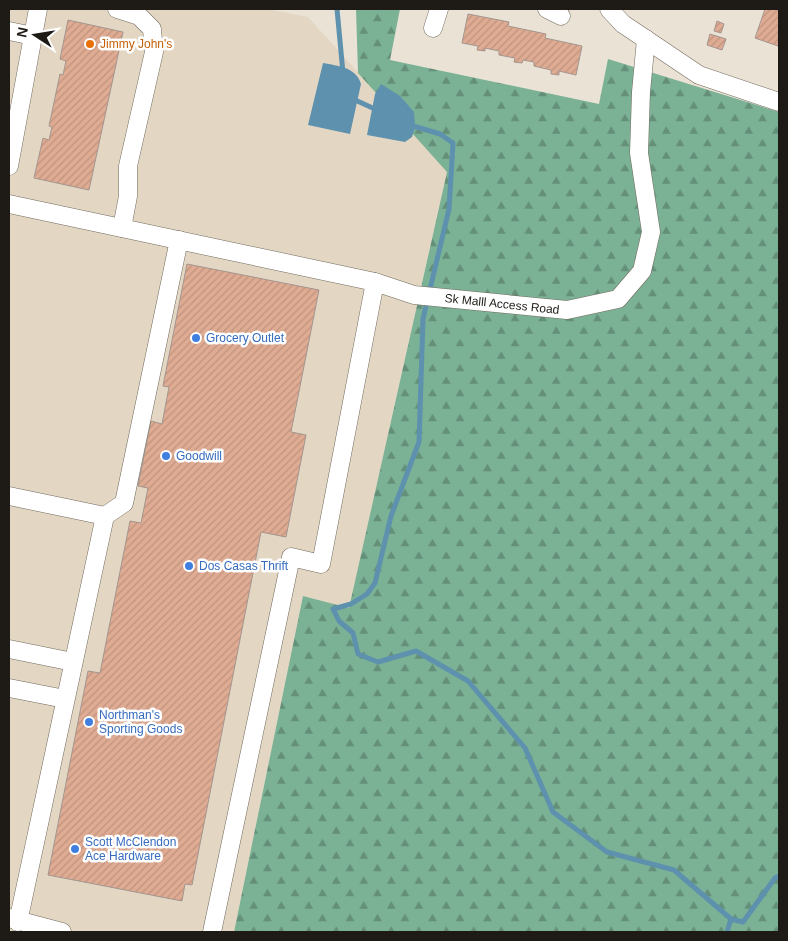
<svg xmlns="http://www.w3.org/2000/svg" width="788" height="941" viewBox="0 0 788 941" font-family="Arial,sans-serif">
<defs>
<pattern id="forest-firs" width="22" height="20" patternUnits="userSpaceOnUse" patternTransform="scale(1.25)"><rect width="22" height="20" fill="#7bb195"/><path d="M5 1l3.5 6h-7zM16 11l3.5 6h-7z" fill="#648f79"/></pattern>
<pattern id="building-hatch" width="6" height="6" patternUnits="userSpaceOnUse" patternTransform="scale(1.25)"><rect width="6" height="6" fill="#dfab93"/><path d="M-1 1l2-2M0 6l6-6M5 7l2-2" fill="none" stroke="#bf937e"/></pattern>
</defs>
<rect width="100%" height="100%" fill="#eae2d4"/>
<polygon fill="#e3d7c3" points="9,9 267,9 308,17 447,171 349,609 303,596 234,932 9,932"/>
<polygon fill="url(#forest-firs)" points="356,9 400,9 390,60 599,104 608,59 779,112 779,932 234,932 303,596 349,608 447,172 358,73"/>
<g fill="#5e91ae">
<path d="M323 63C338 66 356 67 361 84L350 134 308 125Z"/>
<polygon points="381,84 400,96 414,112 415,127 412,137 405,142 367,135 375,94"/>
</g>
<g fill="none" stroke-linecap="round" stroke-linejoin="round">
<g stroke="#5e91ae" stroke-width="5">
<polyline points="337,9 343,73"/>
<polyline points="353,99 377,110"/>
<polyline points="410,125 440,134 453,143 449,209 423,319 419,442 391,516 375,583 367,594 351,604 333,609 339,621 353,633 358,654 378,662 416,651 468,681 525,748 553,812 607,852 674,870 731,919 743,922 775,878 779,876"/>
<polyline points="727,932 731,919"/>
</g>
</g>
<g fill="url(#building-hatch)" stroke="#a4958f">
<polygon points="765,9 779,9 778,46 755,38"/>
<polygon points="468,14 509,22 508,26 546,34 545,38 582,46 576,75 559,71 559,75 551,74 551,70 534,66 534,62 523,60 522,63 514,62 515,58 499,55 499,51 485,48 485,51 477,50 478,46 462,43"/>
<polygon points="68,20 123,32 89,190 34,178 43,138 49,140 52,127 49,126 60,74 63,75 66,61 60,59"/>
<polygon points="717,21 724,24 721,33 714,31"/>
<polygon points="710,34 726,39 722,50 707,45"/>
<polygon points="187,264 319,290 291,432 306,435 286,537 261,532 192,885 185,884 182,901 48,875 88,671 100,673 130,521 141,523 148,488 138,486 151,421 162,424 169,387 163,386"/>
</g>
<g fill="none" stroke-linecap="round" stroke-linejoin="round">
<g stroke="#716a5e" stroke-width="19">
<g id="minor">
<polyline points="117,9 139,16 152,29 154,52 128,166 128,196 122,228"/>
<polyline points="547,9 561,16"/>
<polyline points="609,9 623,24 699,75 779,102"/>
<polyline points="433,28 439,9"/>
<polyline points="9,31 33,36"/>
<polyline points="9,166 38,9"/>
<polyline points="9,204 375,282"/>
<polyline points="9,496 105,516"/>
<polyline points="9,649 73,662"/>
<polyline points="9,688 65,699"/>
<polyline points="9,918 62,932"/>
<polyline points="18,922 105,516 124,503 179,240"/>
<polyline points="212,932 291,557 321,564 375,282 414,295 567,310 618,299 642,271 651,232 639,153 641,92 646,39"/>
</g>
</g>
<use href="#minor" stroke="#fff" stroke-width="18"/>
</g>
<circle fill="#e8710a" stroke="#fff" stroke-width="2" cx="90" cy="44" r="5"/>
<g fill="#3f7fe0" stroke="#fff" stroke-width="2">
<circle cx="196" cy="338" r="5"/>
<circle cx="166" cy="456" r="5"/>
<circle cx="189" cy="566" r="5"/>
<circle cx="89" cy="722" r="5"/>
<circle cx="75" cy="849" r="5"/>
</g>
<g text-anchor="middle" stroke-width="5" stroke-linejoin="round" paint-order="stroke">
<g font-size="12" fill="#c56008" stroke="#fff" text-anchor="start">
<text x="100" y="48">Jimmy John's</text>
</g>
<g font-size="12" fill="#1e1b16" stroke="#fff">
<text transform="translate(502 304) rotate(6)" y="4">Sk Malll Access Road</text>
</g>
<g font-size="12" fill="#366cbe" stroke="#fff" text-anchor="start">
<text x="206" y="342">Grocery Outlet</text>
<text x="176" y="460">Goodwill</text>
<text x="199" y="570">Dos Casas Thrift</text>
<text x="99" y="719">Northman's<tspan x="99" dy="14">Sporting Goods</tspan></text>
<text x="85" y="846">Scott McClendon<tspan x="85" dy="14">Ace Hardware</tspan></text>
</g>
</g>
<rect width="788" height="941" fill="none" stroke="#1e1b16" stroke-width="20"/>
<g transform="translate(35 35) rotate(282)" stroke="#ffffff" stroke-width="4" paint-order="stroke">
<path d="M0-4L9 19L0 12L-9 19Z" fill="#1e1b16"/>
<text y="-8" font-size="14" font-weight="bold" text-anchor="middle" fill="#1e1b16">N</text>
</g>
</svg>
